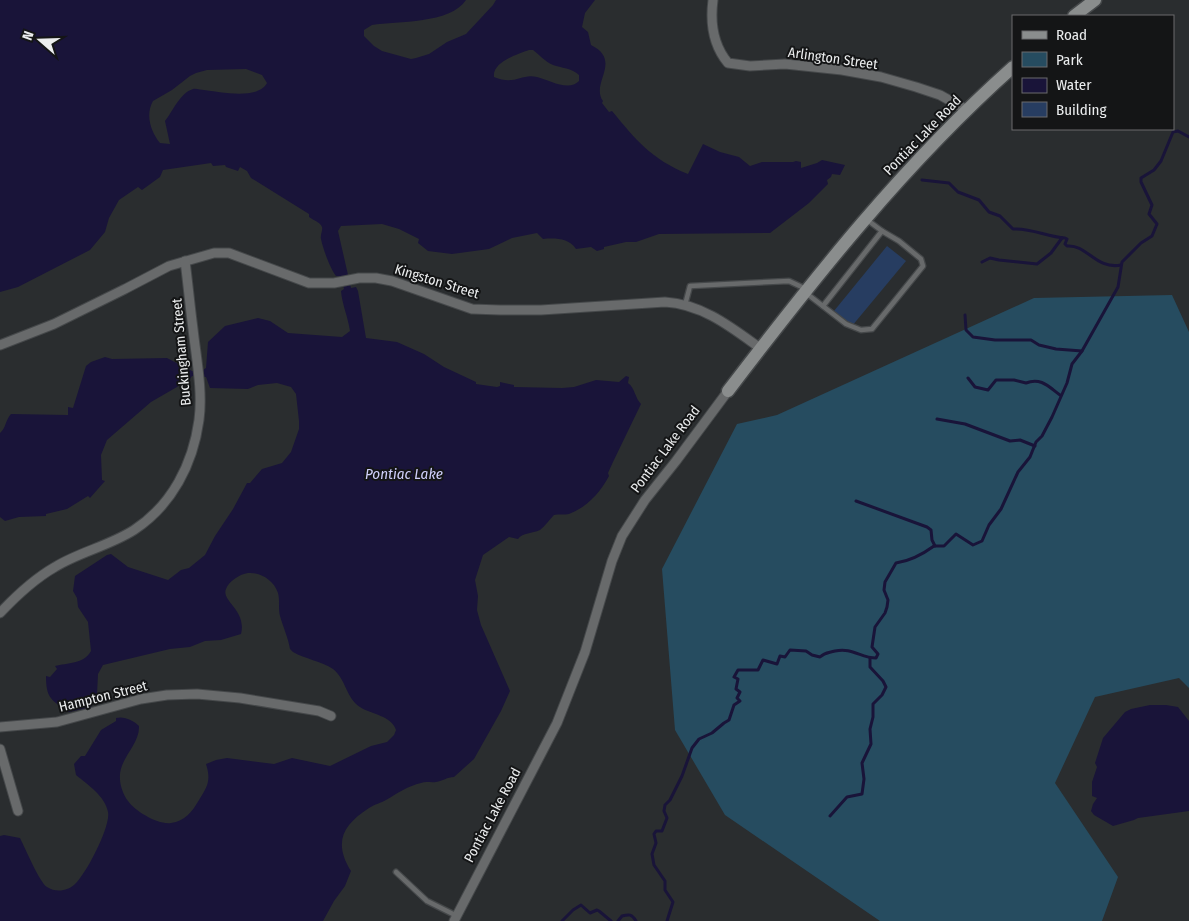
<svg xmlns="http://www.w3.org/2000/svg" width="1189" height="921" viewBox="0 0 1189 921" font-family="'Fira Sans Condensed',sans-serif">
<rect width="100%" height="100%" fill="#2a2d2f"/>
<polygon fill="#264c60" points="1172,295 1189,332 1189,688 1179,678 1095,697 1055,783 1118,877 1102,921 880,921 725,815 675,730 662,569 737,424 777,415 1034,298"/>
<g fill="#191439" fill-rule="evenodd">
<path d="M0 0H466C450 24 398 21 372 25L364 30V36L374 46 382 51 411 59 416 58 429 54 447 42 466 34 493 5 496 0H595L585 13 582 27 588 32 591 45C623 61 590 83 603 101L602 103 609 112 612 111C636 140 651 159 688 174L703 144 720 152 739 157 750 166 762 162H793L796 161 801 162V168L817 163 822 160 845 165 840 175 832 174 831 177 827 180 828 184 809 203 770 233 659 234 636 242H626L604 247V249L597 251 591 247 576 249C569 238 555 238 543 239L537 233 512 238 489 249 452 254 428 251 418 243 419 239 399 229 382 224 341 226 338 231 351 288 356 287 358 291 366 338 397 342 424 354 444 367 476 382V384L497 387 500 386V382L514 385V387L562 388 574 387 596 380 619 382 626 376 629 377 628 383C635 388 635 398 641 404L613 462 608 473 609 476C600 493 587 507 569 514 565 515 558 514 554 515 549 520 545 526 540 530 532 534 523 532 518 539L509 537 483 555 475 580 478 596 477 610 481 625 510 691 501 711 474 759 454 777C447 777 443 781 436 782 431 783 426 781 421 783 408 786 398 793 386 800 381 803 375 804 369 808 343 825 333 842 351 871L345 886 334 901 323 921H0V836L4 835 20 838C25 848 40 883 47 887 56 893 68 891 75 884 86 874 111 826 108 812 105 796 88 785 76 775L74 764 81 756H85L101 730 116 721V718C124 716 133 720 139 726 140 745 118 759 120 779 120 786 124 796 128 801 135 811 158 825 171 823 185 821 192 812 199 800 208 786 211 780 206 764L216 760 227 758 274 764 292 758 330 766 371 746 387 742 394 735 396 730C391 715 372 715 360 707 346 698 346 679 333 669 321 661 305 659 293 652L290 649C288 637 283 627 280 616 278 608 280 600 278 593 274 580 260 572 248 573 240 574 229 581 226 589 221 601 247 610 241 634L221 640 205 641 190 647 170 649 103 665 98 674 97 695 91 707 69 712C51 700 46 698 46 676L50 677 57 669 55 666C67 663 84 664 91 651L88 622 78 607 77 598 73 591 75 576 107 555 111 554 128 567 168 580 181 570 189 568 205 555 215 536 233 509 247 483H250L262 469 282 463 291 452 299 429V421L296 394 291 387 277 383 258 385 248 389 210 388 206 377 192 376 189 380 151 402 107 440 101 455 102 480 105 481 90 498 88 496 67 509 46 514V516L19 517 5 521 0 517V433C6 428 5 421 11 414L68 415V407L73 408 86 366 91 362 105 357 112 359 167 358 192 371 203 370 206 368 208 342 225 326 258 318 270 321 288 333 342 337 350 331C348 317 342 304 341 291L344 289 341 277 336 276C330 268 323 249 321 239 320 235 323 230 322 227 320 222 313 220 309 217V214L251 178 247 171 240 167 238 171 226 167 225 165 213 166 211 163 163 170 160 177 142 190 138 187 119 200 109 218 105 232 90 250 18 287 0 292ZM529 50H533C540 55 544 61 553 65 561 68 572 68 579 75V81C569 92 549 80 537 77 521 73 515 86 494 77 492 62 518 54 529 50ZM246 69 262 75 267 83C258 100 220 92 204 90 201 90 196 88 193 89 180 93 173 111 165 121L170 144 160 143C151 132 145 115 153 101L172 90 190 76 196 73 207 70Z"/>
<polygon points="1150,705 1166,705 1178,707 1189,721 1189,811 1138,818 1134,820 1113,826 1094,815 1091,811 1093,804 1097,798 1092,796 1092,782 1097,767 1095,763 1103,738 1125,712 1131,709"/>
</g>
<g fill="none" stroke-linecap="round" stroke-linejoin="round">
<g stroke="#191439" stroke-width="3">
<path d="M922 180 949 183 958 192 979 200 989 212 1000 216 1013 229C1032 228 1047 237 1065 238L1067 239 1065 244 1067 246C1087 244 1096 270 1121 265"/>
<polyline points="982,262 990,258 999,260 1037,264 1051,253 1062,238"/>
<polyline points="965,315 966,330 973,337 995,340 1031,340 1039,345 1056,349 1082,351"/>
<path d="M968 378 975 387 988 390 996 380H1014L1026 383C1041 377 1049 387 1060 395"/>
<polyline points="937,419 965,424 1010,441 1020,440 1035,446"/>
<polyline points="856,501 927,527 931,530 932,540 935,546"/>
<polyline points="830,816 847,797 862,794 864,779 862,763 871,744 870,729 873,717 873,704 882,695 886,687 883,681 870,667 870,658"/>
<polyline points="562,921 573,910 581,905 590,913 597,910 599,911 611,921"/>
<path d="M618 921 622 916C629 914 632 914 636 921"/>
<path d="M667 921 673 902 665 890V881L654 865 652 854 656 843 654 834 656 831H662L667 818 664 811 665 805 670 800 682 776 692 748 699 739 712 733 724 723 729 720 734 705 740 701 737 698 740 692 736 689 738 679 734 677 738 670H758L763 660 777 664 780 656 785 657 790 650 806 651 812 655 820 657C825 652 828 653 835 651 852 647 861 658 876 658L878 654 872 647 875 627 885 613 887 607 888 600 884 590 885 582 896 563C910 561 923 554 934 546H944L956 534 973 545 982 541 989 525 1001 509 1018 472 1030 457 1036 442 1042 436 1052 417 1067 383 1072 364 1082 351 1118 287 1122 262 1141 243 1152 236 1157 224 1149 214 1152 205 1141 182V178L1154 170 1161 161 1173 132 1178 131 1189 137"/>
</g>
</g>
<polygon fill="#273d61" points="887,246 906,261 852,326 834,311"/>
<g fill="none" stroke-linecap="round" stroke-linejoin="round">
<g stroke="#45484a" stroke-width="7">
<g id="lane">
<polyline points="806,293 846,324 861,330 872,329 923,266 921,259 899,241 882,231 866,219"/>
<polyline points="685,305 690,286 789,281 806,289"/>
<polyline points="823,306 882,231"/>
<polyline points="396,872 427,901 457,916"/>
</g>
</g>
<g stroke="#45484a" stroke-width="11">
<g id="street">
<path d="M713 0C710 23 713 45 728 63L750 66 785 64 842 70 881 77 916 87 940 95 967 110"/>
<path d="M0 345 54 324 125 289 169 266 214 253H229L309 283H334L359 278H376L392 281 472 309 500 310H541L665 302C702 304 731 327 760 348"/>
<path d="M0 613C16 596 34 579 55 567 79 552 109 546 134 530 172 505 193 464 199 420 203 391 196 357 193 329 190 306 188 284 185 261"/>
<polyline points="0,727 57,722 141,699 167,695 197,694 240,698 319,711 331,716"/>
<polyline points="0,749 18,811"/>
<polyline points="454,921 557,723 585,652 612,561 622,536 645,500 676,461 728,391"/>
</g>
</g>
<g stroke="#45484a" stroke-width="15">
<g id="secondary">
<polyline points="1074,16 1095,0"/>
<path d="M728 391C815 277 905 163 1013 67"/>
</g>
</g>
<use href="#lane" stroke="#686a6b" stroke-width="4.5"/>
<use href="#street" stroke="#686a6b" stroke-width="9"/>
<use href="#secondary" stroke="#8a8d8d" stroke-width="12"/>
</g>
<g text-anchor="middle" stroke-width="4" stroke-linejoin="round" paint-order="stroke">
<g font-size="14" fill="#ebedee" stroke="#141516">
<text transform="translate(833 58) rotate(8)" y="5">Arlington Street</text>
<text transform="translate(922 135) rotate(-46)" y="5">Pontiac Lake Road</text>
<text transform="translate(437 281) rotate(17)" y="5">Kingston Street</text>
<text transform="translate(181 352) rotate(-95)" y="5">Buckingham Street</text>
<text transform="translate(665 449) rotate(-53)" y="5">Pontiac Lake Road</text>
<text transform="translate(103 696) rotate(-14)" y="5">Hampton Street</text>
<text transform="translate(492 815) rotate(-62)" y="5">Pontiac Lake Road</text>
</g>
<g font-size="15" font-style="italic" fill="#cfcffa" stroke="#141516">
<text x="404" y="479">Pontiac Lake</text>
</g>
</g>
<rect x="1012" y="15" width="162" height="115" fill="#141516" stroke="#6a6b6c"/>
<rect x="1022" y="31" width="25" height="8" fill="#8a8d8d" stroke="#6a6b6c"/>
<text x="1056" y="40" font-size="15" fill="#ebedee">Road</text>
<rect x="1022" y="52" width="25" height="15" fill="#264c60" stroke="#6a6b6c"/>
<text x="1056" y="65" font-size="15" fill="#ebedee">Park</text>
<rect x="1022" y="78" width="25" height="15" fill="#191439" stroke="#6a6b6c"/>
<text x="1056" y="90" font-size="15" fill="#ebedee">Water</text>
<rect x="1022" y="102" width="25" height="15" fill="#273d61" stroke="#6a6b6c"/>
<text x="1056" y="115" font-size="15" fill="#ebedee">Building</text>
<g transform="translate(40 40) rotate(290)" stroke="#141516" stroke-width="4" paint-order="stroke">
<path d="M0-4L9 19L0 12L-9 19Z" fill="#ebedee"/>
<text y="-8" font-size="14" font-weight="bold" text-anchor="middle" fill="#ebedee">N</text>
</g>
</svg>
